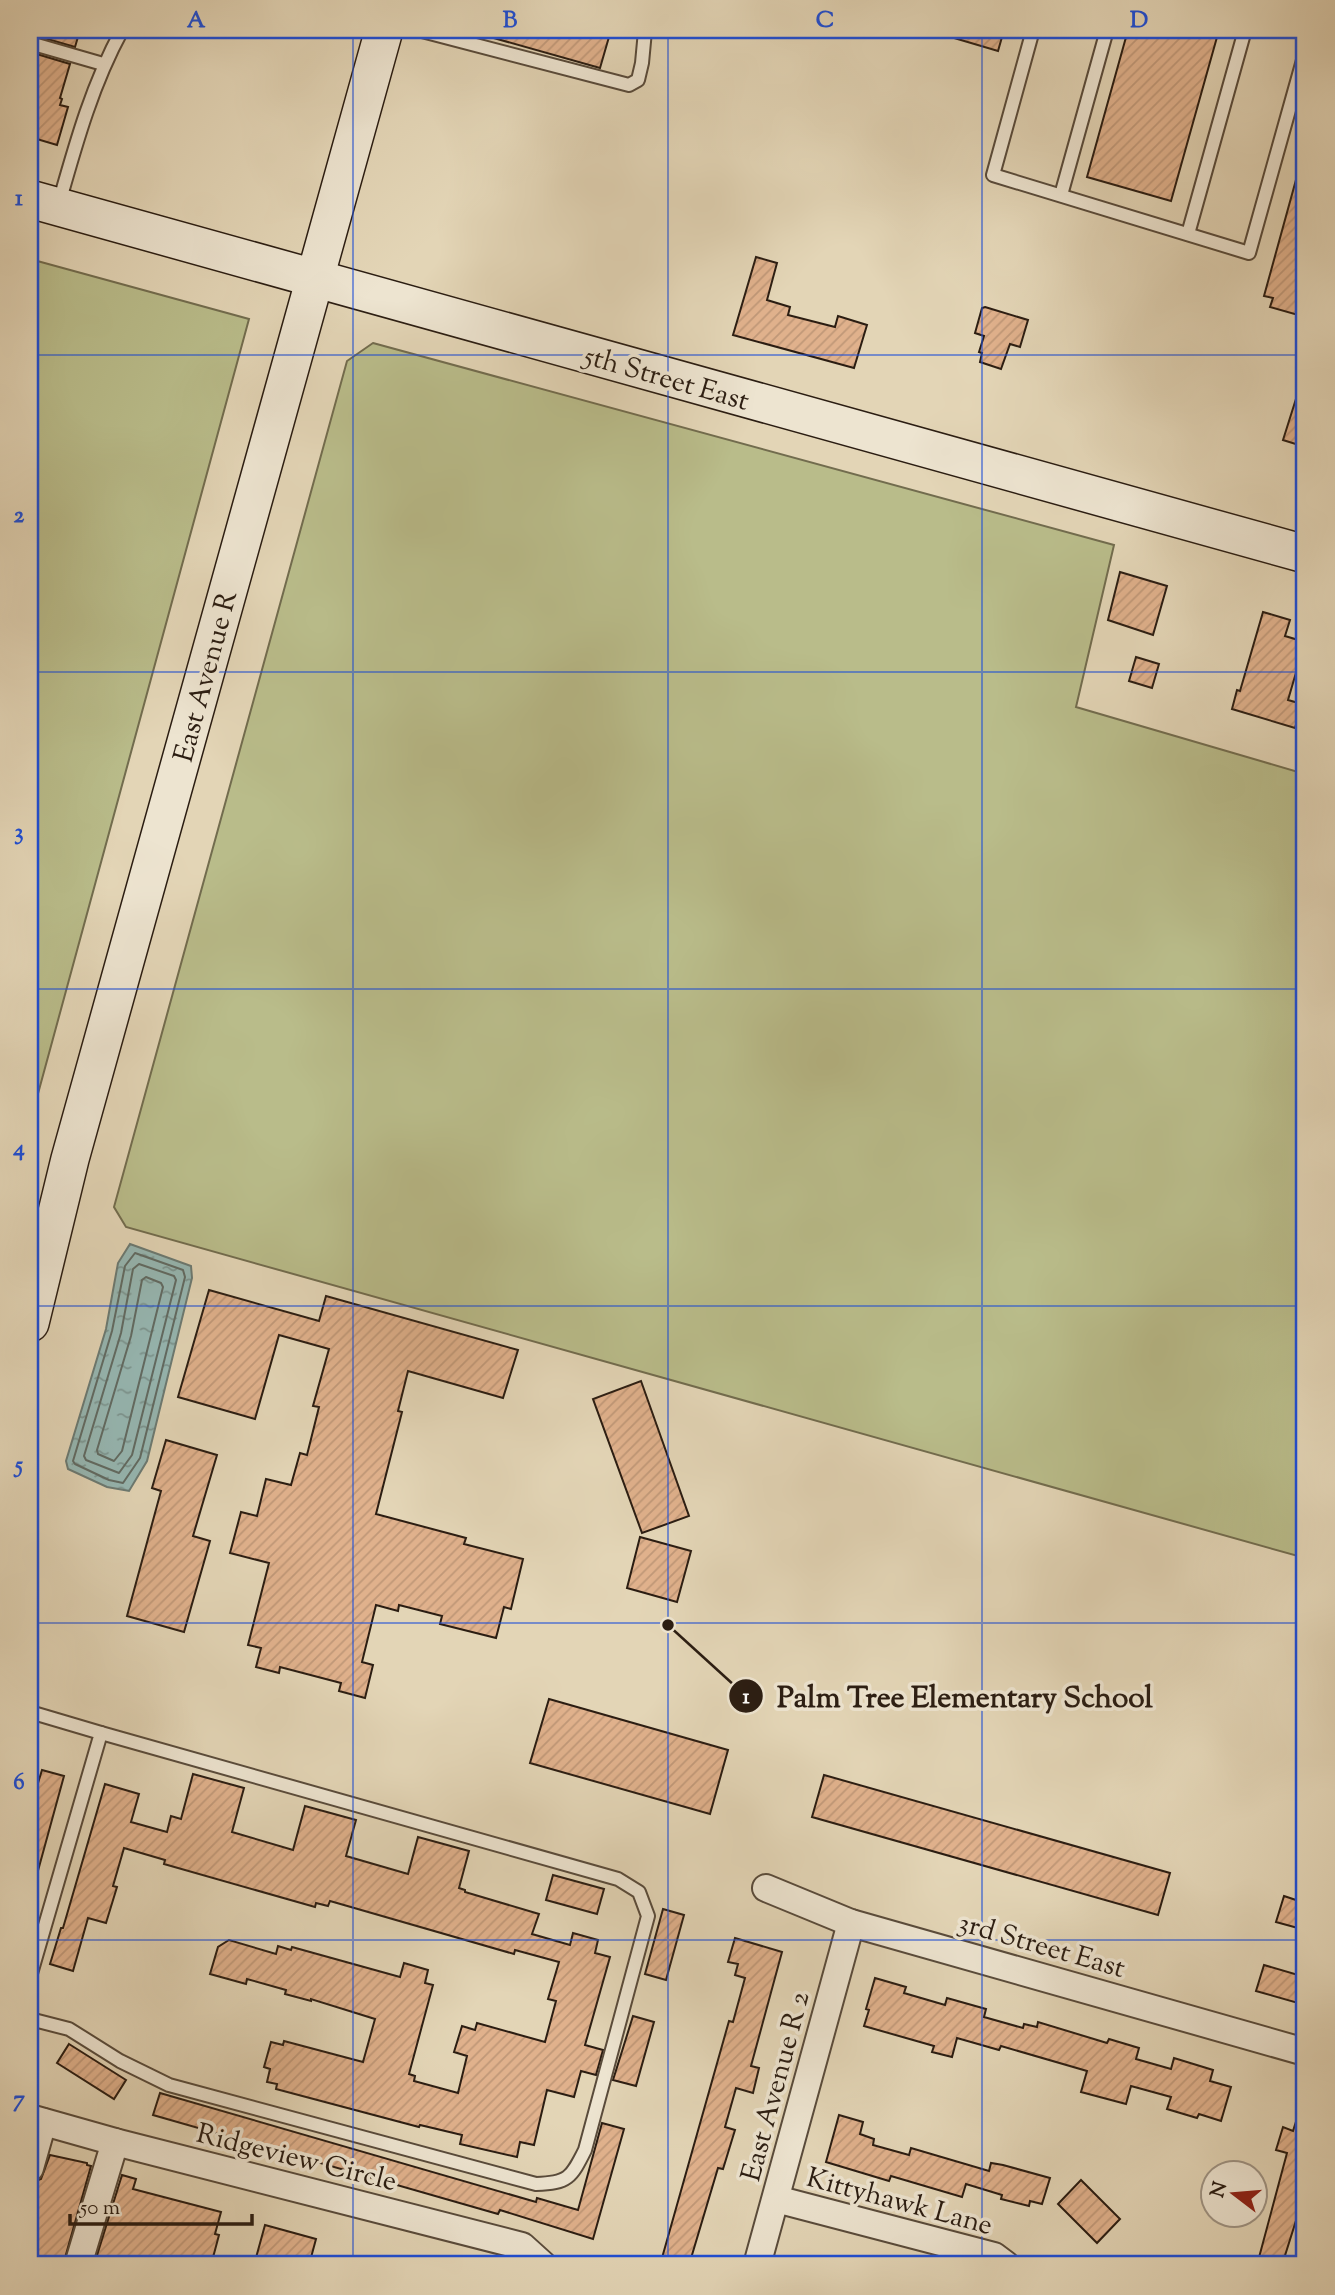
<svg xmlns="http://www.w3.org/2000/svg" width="1335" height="2295" viewBox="0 0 1335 2295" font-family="'Sorts Mill Goudy',serif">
<defs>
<pattern id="water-ripples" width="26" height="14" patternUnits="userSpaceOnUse" patternTransform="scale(1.75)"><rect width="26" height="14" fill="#96b8b4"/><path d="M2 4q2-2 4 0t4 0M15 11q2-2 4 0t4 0" fill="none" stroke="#7b9591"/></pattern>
<pattern id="building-hatch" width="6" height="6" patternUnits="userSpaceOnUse" patternTransform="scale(1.75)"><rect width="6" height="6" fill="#e0b18c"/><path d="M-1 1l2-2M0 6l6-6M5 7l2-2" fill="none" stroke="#c09878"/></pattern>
</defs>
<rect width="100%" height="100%" fill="#e3d5b6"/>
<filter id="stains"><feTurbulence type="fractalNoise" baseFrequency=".00286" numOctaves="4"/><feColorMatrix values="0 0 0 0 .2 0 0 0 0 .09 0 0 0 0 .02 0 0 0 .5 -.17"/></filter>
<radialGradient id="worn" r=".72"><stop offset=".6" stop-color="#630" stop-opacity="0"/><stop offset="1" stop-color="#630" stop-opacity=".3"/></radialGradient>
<g fill="#b9bc8a" stroke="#726c4e" stroke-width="2">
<polygon points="30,259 249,319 30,1123"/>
<polygon points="373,343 1114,545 1076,707 1305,774 1305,1558 126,1227 114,1207 347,361"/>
</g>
<polygon fill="url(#water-ripples)" stroke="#6b7a73" stroke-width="2" points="130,1244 191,1266 192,1278 147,1461 129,1491 107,1487 68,1469 66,1461 106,1329 118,1263"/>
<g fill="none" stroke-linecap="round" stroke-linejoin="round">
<g stroke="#606a63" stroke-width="2">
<polygon points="135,1253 183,1270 185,1277 140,1458 123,1483 109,1480 75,1464 73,1461 112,1331 125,1266"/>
<polygon points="139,1264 174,1276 176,1280 132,1455 119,1473 86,1460 84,1456 121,1333 133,1269"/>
<polygon points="146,1277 161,1283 163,1287 122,1451 114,1461 98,1454 97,1450 131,1336 142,1280"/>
</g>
</g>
<g fill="url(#building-hatch)" stroke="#2b1d12" stroke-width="2">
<polygon points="30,30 80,30 75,47 30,34"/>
<polygon points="483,30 611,30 600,68 483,35"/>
<polygon points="945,30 1004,30 998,51 944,35"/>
<polygon points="1128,30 1219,30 1171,201 1087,177"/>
<polygon points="30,52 70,64 60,98 62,99 60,105 68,107 57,145 30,137"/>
<polygon points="1299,169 1305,170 1305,317 1270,307 1273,298 1264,296"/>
<polygon points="756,257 777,263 767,300 790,307 788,315 835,327 838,316 867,325 854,368 733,335"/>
<polygon points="985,307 1028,320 1020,347 1010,344 1001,369 980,362 982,353 979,352 984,336 975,333 982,308"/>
<polygon points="1301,383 1305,383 1305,447 1283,440"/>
<polygon points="1120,572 1167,586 1153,635 1108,620"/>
<polygon points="1263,612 1290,620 1285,636 1305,642 1288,700 1302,704 1295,728 1232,709 1237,690 1240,691"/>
<polygon points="1136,657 1159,664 1152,688 1129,681"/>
<polygon points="209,1290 319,1321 326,1296 518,1350 503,1398 408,1371 398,1411 402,1412 376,1514 466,1538 464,1544 523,1559 511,1609 504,1607 496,1638 440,1624 442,1616 399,1605 398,1611 376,1605 362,1662 373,1665 365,1698 339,1691 341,1683 280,1667 279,1673 256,1667 261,1648 248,1645 269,1563 230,1553 241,1512 257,1516 266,1479 291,1485 300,1453 307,1455 319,1407 313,1406 329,1349 279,1335 255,1419 178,1397"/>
<polygon points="641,1381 689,1516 642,1533 593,1399"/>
<polygon points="166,1440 217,1455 193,1536 210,1541 184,1632 127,1616 161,1491 152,1488"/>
<polygon points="640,1537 691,1551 677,1602 627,1588"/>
<polygon points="549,1699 728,1750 710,1814 530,1763"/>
<polygon points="42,1770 64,1776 36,1878 30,1878 30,1775 38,1783"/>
<polygon points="193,1774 244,1788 232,1832 293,1850 305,1806 356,1820 346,1856 408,1874 418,1837 469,1851 459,1888 465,1890 465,1892 539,1914 532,1934 570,1945 573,1933 598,1940 595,1953 610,1957 585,2045 603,2050 596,2075 581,2071 574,2097 547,2090 534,2145 520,2142 517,2157 460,2144 462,2135 420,2125 419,2127 276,2089 277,2084 267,2082 270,2069 264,2067 271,2042 283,2045 284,2041 363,2062 375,2019 311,1999 311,2001 285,1994 286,1990 247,1979 246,1984 210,1974 218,1947 229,1940 276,1954 278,1946 291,1950 292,1947 400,1977 404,1963 428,1970 425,1983 433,1985 409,2074 415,2076 414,2081 458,2093 467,2056 454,2052 462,2026 475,2030 477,2023 545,2042 556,2001 548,1999 559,1962 515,1950 514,1954 330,1901 328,1906 316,1903 315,1907 164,1864 165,1860 124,1848 113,1886 117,1887 106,1923 88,1918 73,1971 50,1964 61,1928 63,1928 105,1784 139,1794 131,1822 167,1832 171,1816 181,1819"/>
<polygon points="824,1775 1170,1873 1158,1915 812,1817"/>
<polygon points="553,1875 604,1889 597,1914 546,1900"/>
<polygon points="1284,1896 1305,1903 1305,1930 1276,1922"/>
<polygon points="663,1909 684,1915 666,1980 645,1974"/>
<polygon points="735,1938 782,1952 751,2066 759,2068 753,2093 736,2088 725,2127 735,2130 723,2169 718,2168 689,2265 660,2265 729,2021 733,2022 745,1978 735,1975 738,1964 728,1962"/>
<polygon points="1264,1965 1305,1977 1305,2005 1256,1991"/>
<polygon points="875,1978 906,1987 904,1993 945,2005 947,1998 986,2009 984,2017 1023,2028 1024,2024 1037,2027 1038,2022 1107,2043 1109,2039 1139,2048 1136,2059 1171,2069 1174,2058 1213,2070 1210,2081 1231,2087 1221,2121 1199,2114 1197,2118 1167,2109 1171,2097 1131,2086 1126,2104 1081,2092 1087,2071 1001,2046 999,2050 957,2038 952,2057 932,2052 934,2046 864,2026 869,2010 866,2009"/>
<polygon points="633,2016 654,2022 636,2086 613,2080"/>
<polygon points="69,2044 126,2080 114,2099 57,2063"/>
<polygon points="160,2093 536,2202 537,2198 578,2210 602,2123 624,2129 593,2239 500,2210 498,2214 153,2115"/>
<polygon points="1300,2109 1305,2110 1305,2192 1282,2265 1257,2265 1287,2153 1276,2150 1283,2127 1293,2131"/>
<polygon points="839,2115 863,2122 860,2134 874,2139 873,2145 909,2155 911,2148 989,2171 991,2163 1003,2165 1050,2178 1042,2204 1030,2201 1029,2206 1001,2199 1002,2195 966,2184 962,2197 891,2176 889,2181 826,2162"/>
<polygon points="50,2155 87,2163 87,2165 91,2166 63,2265 30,2265 30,2183 41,2179"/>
<polygon points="122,2175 136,2179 133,2189 221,2212 215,2234 219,2235 211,2265 94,2265"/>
<polygon points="1081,2180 1120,2219 1097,2243 1058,2204"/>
<polygon points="265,2225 316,2239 309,2265 254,2265"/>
</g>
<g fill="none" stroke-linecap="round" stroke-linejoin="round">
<g stroke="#594b3b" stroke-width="16">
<g id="lane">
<polyline points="418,30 629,85 638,80 642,63 645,31 642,30"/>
<polyline points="1033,30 993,175 1249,253 1305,53"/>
<polyline points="30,43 103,64"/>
<polyline points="1061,195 1107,30"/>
<path d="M59 203C76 143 92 85 122 30"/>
<polyline points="1188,234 1245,30"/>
<polyline points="30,1712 101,1733 30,1977"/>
<path d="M30 2019 69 2029 120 2061 169 2085 536 2184C568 2183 571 2178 585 2150L648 1916 639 1892 618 1879 101 1733"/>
</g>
</g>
<g stroke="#594b3b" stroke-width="30">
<g id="street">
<polyline points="766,1888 851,1923 1305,2052"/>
<polyline points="30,2118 115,2142 522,2246 543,2265"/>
<polyline points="30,2168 43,2122"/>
<polyline points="776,2199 994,2256 1006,2265"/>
<polyline points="78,2265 115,2142"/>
<polyline points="757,2265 851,1923"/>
</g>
</g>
<g stroke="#2b1d12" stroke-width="40">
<g id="secondary">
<polyline points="30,199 1305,554"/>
<polyline points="30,1323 70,1159 384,30"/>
</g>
</g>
<use href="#lane" stroke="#ede4d0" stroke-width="12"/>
<use href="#street" stroke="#ede4d0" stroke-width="26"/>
<use href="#secondary" stroke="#ede4d0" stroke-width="37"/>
</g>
<path fill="none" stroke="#1d4ed8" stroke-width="2" stroke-opacity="0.55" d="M353 30V2265M668 30V2265M982 30V2265M30 355H1305M30 672H1305M30 989H1305M30 1306H1305M30 1623H1305M30 1940H1305"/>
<g text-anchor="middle" stroke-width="7" stroke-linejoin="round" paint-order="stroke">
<g font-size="28" fill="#2b1d12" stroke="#ede4d0">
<text transform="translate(667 377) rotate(16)" y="10">5th Street East</text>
<text transform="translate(204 676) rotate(-75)" y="10">East Avenue R</text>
<text transform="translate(1042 1944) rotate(16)" y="10">3rd Street East</text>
<text transform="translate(774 2086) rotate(-75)" y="10">East Avenue R 2</text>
<text transform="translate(297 2156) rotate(14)" y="10">Ridgeview Circle</text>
<text transform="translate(900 2200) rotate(15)" y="10">Kittyhawk Lane</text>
</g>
</g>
<path fill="none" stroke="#2b1d12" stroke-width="2.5" d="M668 1625L746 1696"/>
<g fill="#2b1d12" stroke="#ede4d0" stroke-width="2.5">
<circle cx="668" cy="1625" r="7"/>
<circle cx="746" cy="1696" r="18"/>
</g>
<g font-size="21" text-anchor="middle" font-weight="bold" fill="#fff">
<text x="746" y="1703">1</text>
</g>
<g font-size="30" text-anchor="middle" font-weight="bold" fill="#2b1d12" stroke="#ede4d0" stroke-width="7" stroke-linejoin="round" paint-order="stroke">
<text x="965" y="1707">Palm Tree Elementary School</text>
</g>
<rect width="1335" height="2295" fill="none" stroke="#e3d5b6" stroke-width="77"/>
<g transform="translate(1234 2194) rotate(286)"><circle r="33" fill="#ede4d0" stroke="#9f9484" stroke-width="2"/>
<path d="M0-5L12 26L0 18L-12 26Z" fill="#8f2418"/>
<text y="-10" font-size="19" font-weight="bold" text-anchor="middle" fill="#2b1d12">N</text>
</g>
<path d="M70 2214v10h182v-10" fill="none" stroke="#2b1d12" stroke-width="3.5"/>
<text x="80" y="2214" font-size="21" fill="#2b1d12" stroke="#ede4d0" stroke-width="5" paint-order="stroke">50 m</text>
<rect x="38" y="38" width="1258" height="2218" fill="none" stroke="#1d4ed8" stroke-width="2.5"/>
<g font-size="23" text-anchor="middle" font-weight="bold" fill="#1d4ed8">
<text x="196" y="27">A</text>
<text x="510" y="27">B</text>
<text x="825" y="27">C</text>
<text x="1139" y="27">D</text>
<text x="19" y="205">1</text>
<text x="19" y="522">2</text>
<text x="19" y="839">3</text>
<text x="19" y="1155">4</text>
<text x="19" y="1472">5</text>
<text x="19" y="1789">6</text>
<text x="19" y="2106">7</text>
</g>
<rect width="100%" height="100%" filter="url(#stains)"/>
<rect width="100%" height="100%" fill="url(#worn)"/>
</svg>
